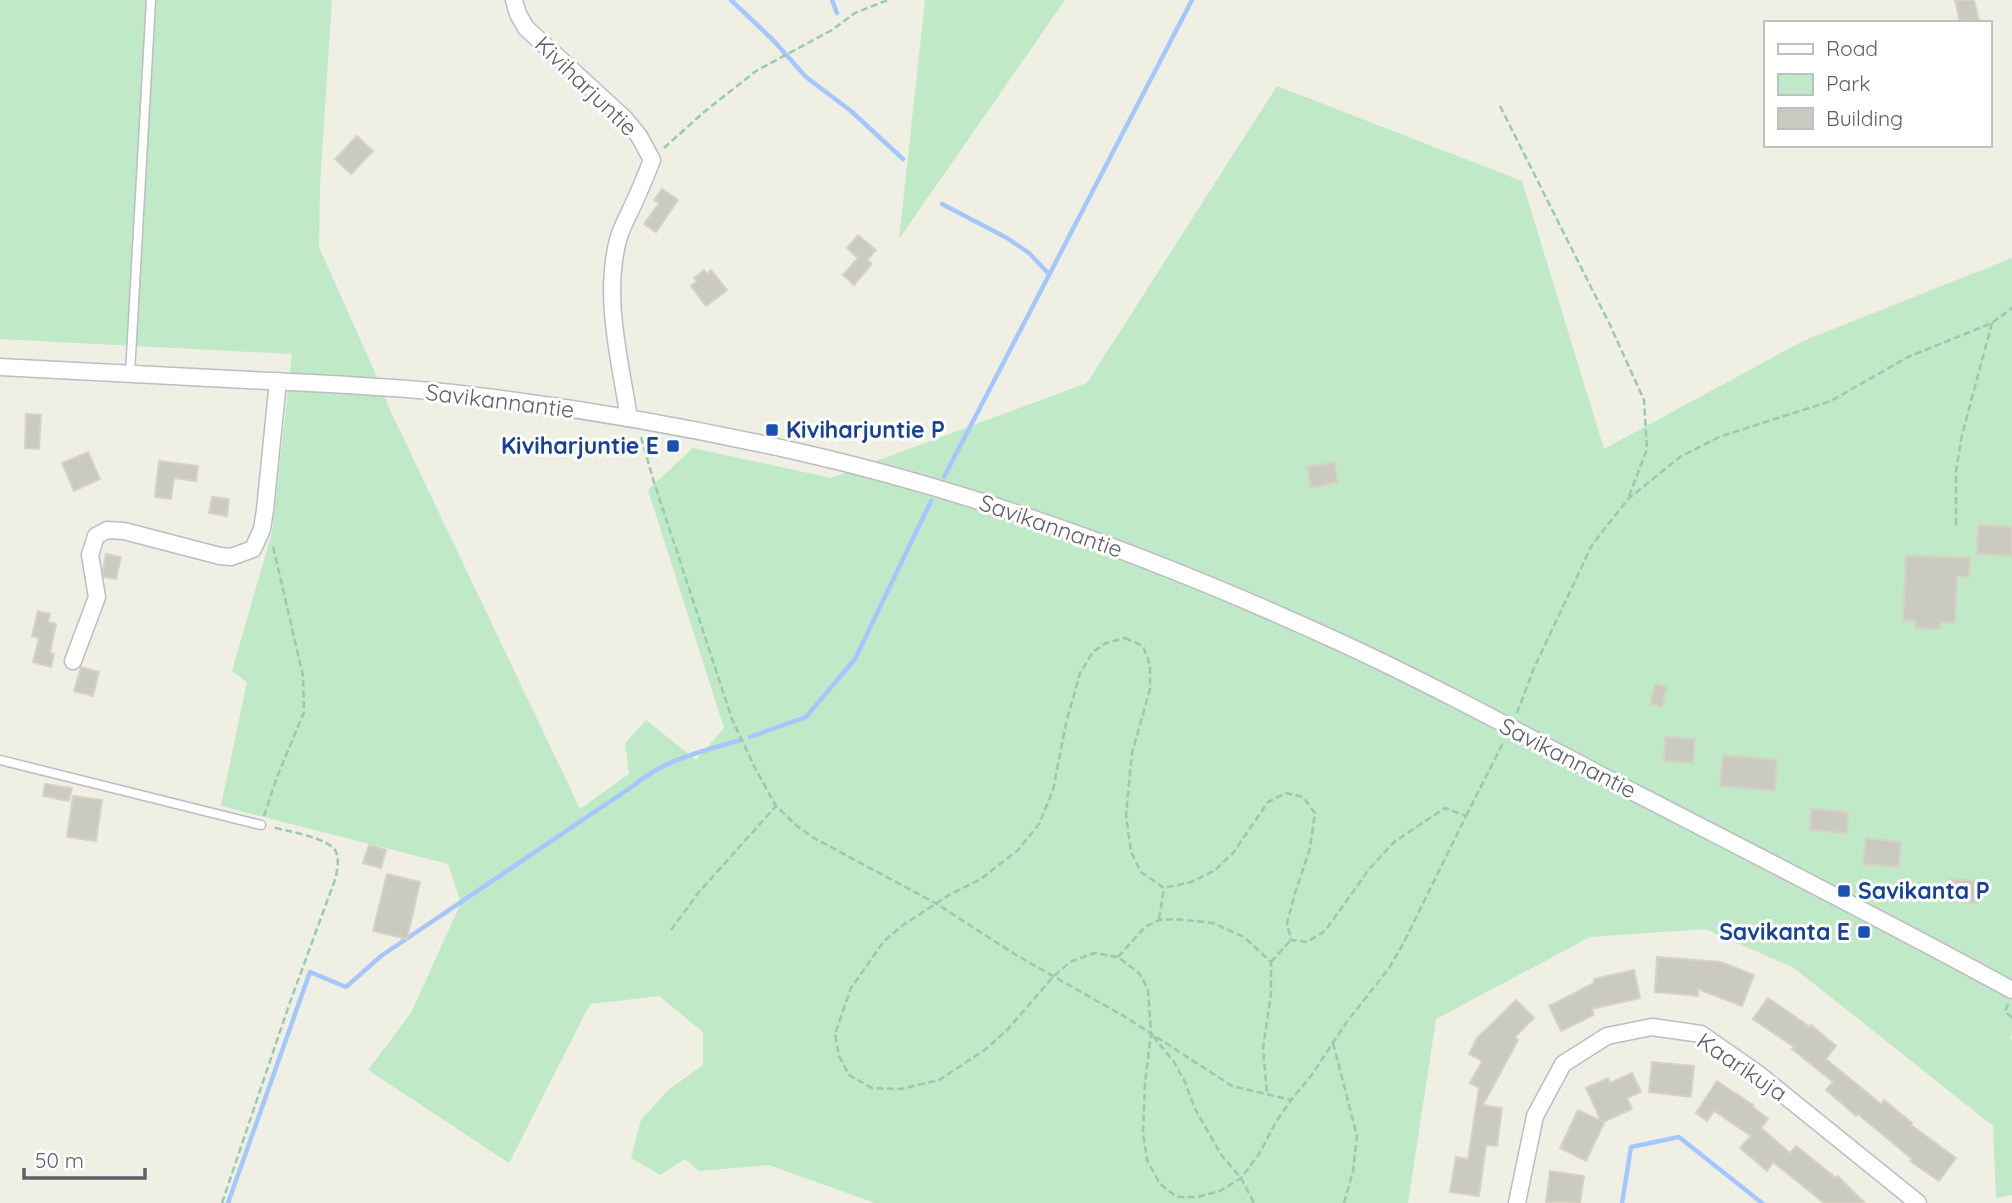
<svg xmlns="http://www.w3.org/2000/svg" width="2012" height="1203" viewBox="0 0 2012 1203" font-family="Quicksand,sans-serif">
<rect width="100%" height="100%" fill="#f0efe4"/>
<g fill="#bfe9c7">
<polygon points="0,0 332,0 320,184 319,247 373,368 390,410 580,809 629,774 625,743 646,720 696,760 724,728 648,490 693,448 831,478 1087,383 1277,86 1522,181 1604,449 1803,341 2012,258 2012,1034 2010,1037 2012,1040 2012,1195 1996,1198 1993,1126 1794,968 1705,929 1590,937 1436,1019 1408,1203 875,1203 769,1165 699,1171 685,1159 660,1175 631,1158 641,1120 667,1091 703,1065 703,1032 659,996 590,1004 509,1163 368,1070 411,1013 461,903 448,864 221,806 247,682 232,671 272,532 292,354 0,339"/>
<polygon points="925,0 1065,0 899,239"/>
</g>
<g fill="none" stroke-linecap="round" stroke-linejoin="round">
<g stroke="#a5c7ff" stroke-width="4.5">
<polyline points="731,0 773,40 806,77 851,111 903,159"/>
<polyline points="832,0 837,13"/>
<polyline points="942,204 1007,238 1029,253 1049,274"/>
<polyline points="944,477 1192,0"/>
<polyline points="750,737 806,717 855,659 931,501"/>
<path d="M228 1203 310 972 346 987 381 956 633 786C664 760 702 751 741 740"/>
<polyline points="1622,1203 1631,1147 1679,1137 1762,1203"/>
</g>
</g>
<g fill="#cbcac1" stroke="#d5d3c2" stroke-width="2">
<polygon points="1955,0 1974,0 1979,21 1960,23"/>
<polygon points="357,136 373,151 351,174 335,159"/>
<polygon points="662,189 678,200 656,232 644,224 659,203 654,200"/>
<polygon points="858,235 876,250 867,260 872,264 854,285 843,275 858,258 847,248"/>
<polygon points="704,270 707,274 711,270 727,290 706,306 691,286 697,281 694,278"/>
<polygon points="26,414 41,415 39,449 25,448"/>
<polygon points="88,452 100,479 74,491 62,463"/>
<polygon points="159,461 198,466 196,481 174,478 171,499 155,497"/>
<polygon points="1334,462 1338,482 1311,488 1307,467"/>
<polygon points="212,497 229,499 227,516 209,513"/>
<polygon points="1978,525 2012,527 2012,556 1977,554"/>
<polygon points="106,554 121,557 116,579 104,577 103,569"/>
<polygon points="1906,555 1970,558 1969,577 1957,576 1955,623 1940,622 1940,629 1915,628 1916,621 1903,620"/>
<polygon points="38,611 50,614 48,622 56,624 50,653 54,654 51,667 33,662 39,638 32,636"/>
<polygon points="81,667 99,672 93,696 74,691"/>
<polygon points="1655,684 1667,687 1662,707 1650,704"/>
<polygon points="1665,737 1695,739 1693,763 1664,761"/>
<polygon points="1723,755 1777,760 1775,791 1720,786"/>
<polygon points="45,784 72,788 69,801 43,796"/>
<polygon points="73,796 102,800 96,841 67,837"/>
<polygon points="1811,809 1848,812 1847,833 1810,830"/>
<polygon points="1866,838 1901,842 1899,867 1863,864"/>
<polygon points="369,845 386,850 381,868 363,863"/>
<polygon points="387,874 420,882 407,939 373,931"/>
<polygon points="1949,879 1980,881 1978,903 1947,900"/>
<polygon points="1657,957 1721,962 1754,975 1742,1006 1698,989 1698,996 1655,992"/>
<polygon points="1634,970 1640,998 1592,1009 1594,1015 1561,1031 1549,1006 1594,983 1594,979"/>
<polygon points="1768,998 1810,1027 1811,1025 1836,1046 1826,1059 1881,1104 1884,1100 1912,1123 1911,1125 1956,1158 1939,1181 1910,1161 1912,1159 1858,1114 1856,1116 1826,1090 1833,1082 1792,1049 1794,1047 1753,1019"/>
<polygon points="1516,1000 1534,1018 1515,1037 1518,1040 1483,1105 1502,1108 1497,1146 1486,1145 1479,1196 1450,1192 1456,1157 1468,1159 1479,1088 1470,1083 1482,1061 1469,1054 1477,1038"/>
<polygon points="1652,1062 1694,1066 1691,1097 1649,1092"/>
<polygon points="1632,1073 1641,1092 1627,1098 1632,1109 1603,1122 1604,1123 1586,1161 1560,1148 1578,1110 1601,1121 1586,1088 1608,1078 1610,1083"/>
<polygon points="1717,1081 1753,1105 1752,1106 1768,1119 1761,1128 1790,1153 1796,1146 1836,1178 1838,1176 1865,1203 1824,1203 1773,1162 1767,1171 1740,1148 1751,1136 1714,1111 1707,1121 1696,1113"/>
<polygon points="1550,1171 1584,1176 1580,1203 1546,1202"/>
</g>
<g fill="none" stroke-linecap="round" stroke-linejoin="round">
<g stroke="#bcbdc4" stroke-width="11">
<g id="lane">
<polyline points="130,374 151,0"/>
<polyline points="0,760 261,825"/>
</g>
</g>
<g stroke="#bcbdc4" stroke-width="19">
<g id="street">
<path d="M514 0 518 14 526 28 625 119 639 136 652 160C646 175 640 190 633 205 628 216 621 228 618 240 603 298 620 360 629 418"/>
<path d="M0 367C89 372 179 376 268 381 332 384 397 387 461 394 574 407 688 427 799 452 984 494 1163 561 1335 640 1429 683 1521 733 1612 781 1746 850 1880 918 2012 990"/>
<polyline points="73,661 97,597 90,555 96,536 107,530 124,531 220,556 231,557 253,549 262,529 265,510 278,381"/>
<polyline points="1517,1203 1535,1116 1563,1064 1607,1036 1652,1027 1701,1034 1757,1073 1918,1203"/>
</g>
</g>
<g stroke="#98cab0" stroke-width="2.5" stroke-dasharray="7 3.5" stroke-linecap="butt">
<polyline points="1500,106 1610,325 1644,400 1647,449 1629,496"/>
<polyline points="664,148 704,112 756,71 832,30 855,13 888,0"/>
<polyline points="641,437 653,479 732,719 755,768 776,806 797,826 814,838 937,904 1016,955 1127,1018 1232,1086 1291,1100"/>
<polyline points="1956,525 1956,471 1962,435 1992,323"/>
<polygon points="1125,638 1143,646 1150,665 1150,689 1132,753 1126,815 1131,852 1141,872 1164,888 1191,882 1214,871 1233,853 1268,802 1286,793 1303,797 1315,813 1310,848 1296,890 1287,923 1291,940 1307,942 1325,931 1370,868 1394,842 1445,808 1466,816 1402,946 1389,968 1346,1023 1311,1076 1291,1100 1276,1122 1259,1154 1241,1178 1220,1191 1197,1197 1177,1197 1160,1184 1147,1160 1143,1133 1145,1083 1151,1034 1148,989 1139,973 1118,957 1094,953 1070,962 1053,977 1008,1029 986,1049 939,1080 901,1089 872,1088 849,1075 839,1056 835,1034 851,988 884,941 903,925 949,895 981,879 1018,850 1039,824 1053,790 1066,723 1080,673 1093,652 1106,643"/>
<polyline points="1517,713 1534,668 1592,545 1628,499 1680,457 1719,437 1831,401 1908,357 1992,323 2012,308"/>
<polyline points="264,816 277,777 304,712 303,676 273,546"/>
<polyline points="1466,816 1504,741"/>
<polyline points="1159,919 1164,888"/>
<polyline points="671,930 699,892 776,806"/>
<polyline points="1118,957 1145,927 1159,920 1175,919 1213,923 1244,937 1271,962 1271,994 1263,1048 1267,1094"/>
<polyline points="1271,962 1290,941"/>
<polyline points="2008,1004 2005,1011 2012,1018"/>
<polyline points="1153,1036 1174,1062 1185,1082 1195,1109 1222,1156 1241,1178 1254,1203"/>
<polyline points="1333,1043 1357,1136 1353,1171 1344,1203"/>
<path d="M222 1203 289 1005 336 877C337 868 340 858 335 850 326 837 286 831 272 827"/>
</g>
<use href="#lane" stroke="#fff" stroke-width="8"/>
<use href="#street" stroke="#fff" stroke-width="16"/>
</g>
<g fill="#1a4fb4" stroke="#fff" stroke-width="2.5">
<rect x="765" y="423" width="14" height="14" rx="3.5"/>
<rect x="666" y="439" width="14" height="14" rx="3.5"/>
<rect x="1837" y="884" width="14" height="14" rx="3.5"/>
<rect x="1857" y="925" width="14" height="14" rx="3.5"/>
</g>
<g text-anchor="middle" stroke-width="6" stroke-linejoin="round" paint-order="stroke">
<g font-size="23" fill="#5c5f66" stroke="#fff">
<text transform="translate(586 86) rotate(44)" y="8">Kiviharjuntie</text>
<text transform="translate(500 401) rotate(7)" y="8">Savikannantie</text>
<text transform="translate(1051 526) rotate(19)" y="8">Savikannantie</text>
<text transform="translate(1568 758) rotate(27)" y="8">Savikannantie</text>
<text transform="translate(1742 1067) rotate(34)" y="8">Kaarikuja</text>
</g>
<g font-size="23" font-weight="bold" fill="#164399" stroke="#fff" text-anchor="start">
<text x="786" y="438">Kiviharjuntie P</text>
<text x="659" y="454" text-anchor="end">Kiviharjuntie E</text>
<text x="1858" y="899">Savikanta P</text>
<text x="1850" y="940" text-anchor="end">Savikanta E</text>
</g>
</g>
<rect x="1764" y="21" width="228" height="126" fill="#ffffff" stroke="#bebfc2" stroke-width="2"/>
<rect x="1778" y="44" width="35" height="10" fill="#ffffff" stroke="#bebfc2" stroke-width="2"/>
<text x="1826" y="56" font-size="21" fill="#5c5f66">Road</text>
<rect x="1778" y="74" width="35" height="21" fill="#bfe9c7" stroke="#bebfc2" stroke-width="2"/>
<text x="1826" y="91" font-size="21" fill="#5c5f66">Park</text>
<rect x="1778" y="108" width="35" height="21" fill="#cbcac1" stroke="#bebfc2" stroke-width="2"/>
<text x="1826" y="126" font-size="21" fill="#5c5f66">Building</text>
<path d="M24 1168v10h121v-10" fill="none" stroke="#5c5f66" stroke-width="3.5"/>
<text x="35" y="1168" font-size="21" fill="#5c5f66" stroke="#ffffff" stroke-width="5" paint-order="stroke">50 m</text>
</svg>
